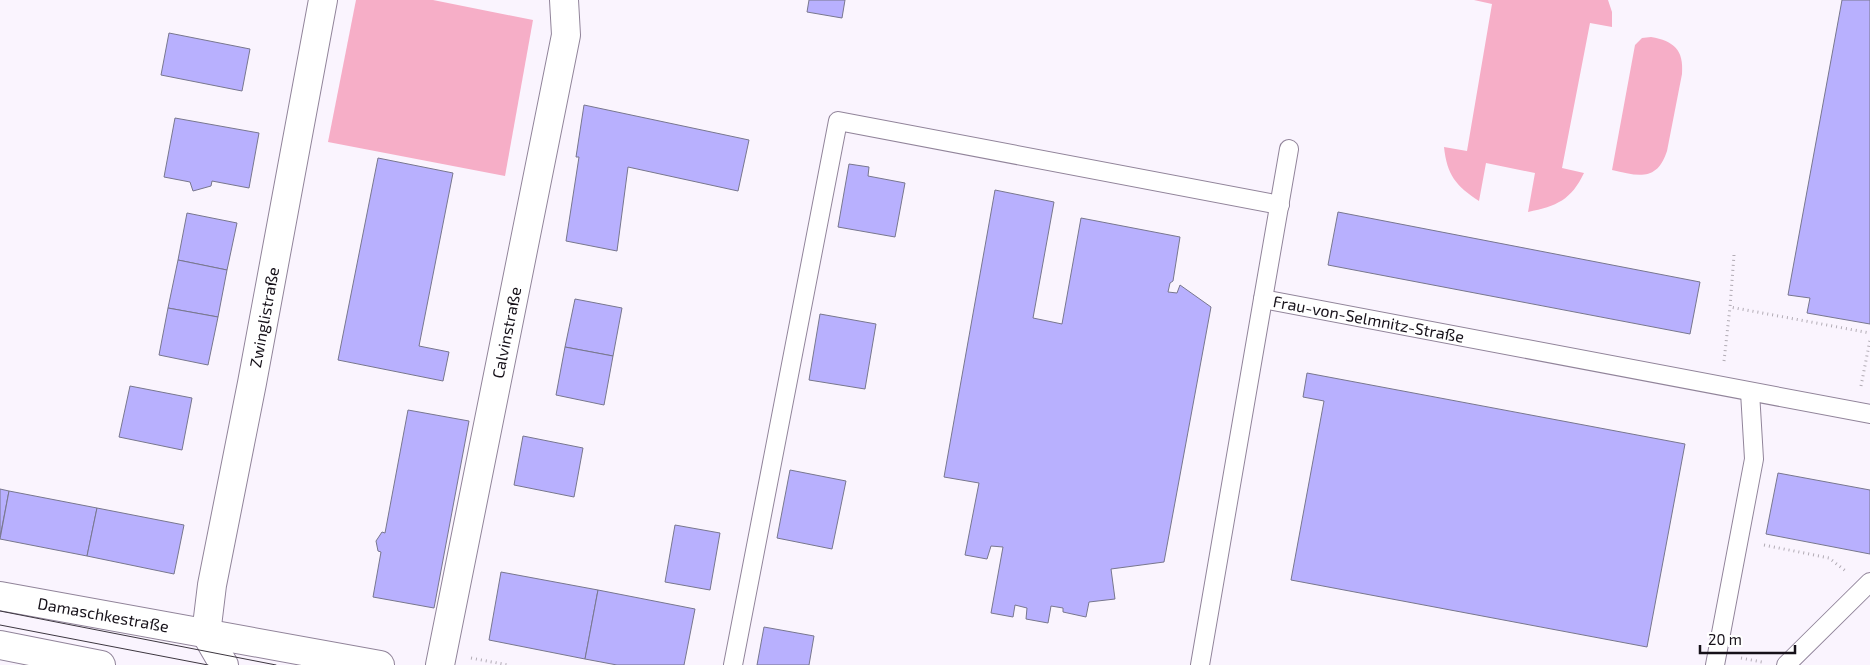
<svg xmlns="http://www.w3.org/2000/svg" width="1870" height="665" viewBox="0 0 1870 665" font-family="'Exo 2',sans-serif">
<rect width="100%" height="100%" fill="#faf4fe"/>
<g fill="#f6aec7">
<polygon points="356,0 433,0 533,20 505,176 328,142"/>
<path d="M1474 0H1608L1612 12V27L1590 23 1562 168 1584 173C1571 200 1557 206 1528 212L1535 173 1486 163 1479 201C1456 186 1447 175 1444 147L1467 151 1492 4Z"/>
<path d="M1651 37C1674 41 1684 50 1682 74L1667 151C1657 182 1638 176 1612 170L1635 45 1642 38Z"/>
</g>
<g fill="#b8b0fe" stroke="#78778e">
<polygon points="809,0 845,0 842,18 807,12"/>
<polygon points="1842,0 1870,0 1870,324 1807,313 1810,298 1788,295"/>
<polygon points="169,33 250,49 242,91 161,75"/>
<polygon points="584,105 749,140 738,191 628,167 617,251 566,241 579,157 576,157"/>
<polygon points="175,118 259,133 249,188 212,181 211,186 193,191 190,182 164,177"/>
<polygon points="378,158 453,173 419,346 449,352 443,381 338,360"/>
<polygon points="849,164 869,167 868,176 905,183 895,237 838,227"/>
<polygon points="995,190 1054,202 1033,318 1062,324 1081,218 1180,237 1173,281 1170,283 1168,292 1177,293 1180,285 1211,307 1164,562 1111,569 1115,599 1089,602 1086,617 1063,612 1063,608 1051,606 1048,623 1026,619 1027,608 1015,605 1013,617 991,613 1003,547 991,546 987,559 965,555 979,483 944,477"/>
<polygon points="1338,212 1700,282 1690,334 1328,265"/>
<polygon points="187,213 237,223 227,270 178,260"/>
<polygon points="178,260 227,270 218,317 168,308"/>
<polygon points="575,299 622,308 613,356 565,347"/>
<polygon points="168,308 218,317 208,365 159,355"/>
<polygon points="820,314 876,324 865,389 809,380"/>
<polygon points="565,347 613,356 604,405 556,395"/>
<polygon points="1307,373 1685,444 1647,647 1291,580 1324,401 1303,397"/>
<polygon points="130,386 192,398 182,450 119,437"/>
<polygon points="408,410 469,421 434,608 373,597 381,552 378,551 376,541 382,532 385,533"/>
<polygon points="523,436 583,448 574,497 514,485"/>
<polygon points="790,470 846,481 832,549 777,538"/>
<polygon points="1778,473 1870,490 1870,554 1766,534"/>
<polygon points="0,489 9,491 0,537"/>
<polygon points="9,491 97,508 87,556 0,539"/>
<polygon points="97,508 184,525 174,574 87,556"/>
<polygon points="675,525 720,533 710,590 665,582"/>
<polygon points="501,572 598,590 585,659 489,640"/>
<polygon points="598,590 695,609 684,665 617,665 585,659"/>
<polygon points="764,627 814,636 809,665 757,665"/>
</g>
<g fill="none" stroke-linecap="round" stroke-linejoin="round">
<g stroke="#91849a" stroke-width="20">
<g id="lane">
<polyline points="1263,299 1289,149"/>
<polyline points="733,665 838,121 1280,205"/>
<path id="s1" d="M1200 665 1263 299 1870 414"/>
<polyline points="1715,665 1754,459 1750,392"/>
<polyline points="1786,665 1870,582"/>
</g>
</g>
<g stroke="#91849a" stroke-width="30">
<g id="street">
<path id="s2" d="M224 665 206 634 212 585 252 383 323 0"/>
<path id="s3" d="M440 665 566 35 564 0"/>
</g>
</g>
<g stroke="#91849a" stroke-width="30">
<g id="secondary">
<path id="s4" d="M0 596 380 665"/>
<polyline points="0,645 101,665"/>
</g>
</g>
<g stroke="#b2acb5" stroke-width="3" stroke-dasharray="1 4" stroke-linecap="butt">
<polyline points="1734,255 1730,307 1870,333"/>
<polyline points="1724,361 1730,307"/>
<polyline points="1861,386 1870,340"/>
<polyline points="1764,545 1829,558 1847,572"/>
<polyline points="471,658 508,665"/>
<polyline points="1741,658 1762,662"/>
</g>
<use href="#lane" stroke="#fff" stroke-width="18"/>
<use href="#street" stroke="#fff" stroke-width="28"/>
<use href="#secondary" stroke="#fff" stroke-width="28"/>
<g stroke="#3c363f" stroke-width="1">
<polyline points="0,611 276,665"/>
<polyline points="0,625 208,665"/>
</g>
</g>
<g text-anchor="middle" stroke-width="4.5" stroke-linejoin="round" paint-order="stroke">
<g font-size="16" fill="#161119" stroke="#fff">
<text dy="6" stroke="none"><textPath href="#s2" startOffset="358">Zwinglistraße</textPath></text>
<text dy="6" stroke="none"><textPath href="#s1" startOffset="479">Frau-von-Selmnitz-Straße</textPath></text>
<text dy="6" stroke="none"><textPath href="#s3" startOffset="339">Calvinstraße</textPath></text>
<text dy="6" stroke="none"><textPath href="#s4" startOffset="105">Damaschkestraße</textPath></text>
</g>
</g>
<path d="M1700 645v8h95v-8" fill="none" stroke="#161119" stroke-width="2.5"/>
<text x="1708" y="645" font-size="15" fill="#161119" stroke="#ffffff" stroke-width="4" paint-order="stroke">20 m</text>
</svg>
